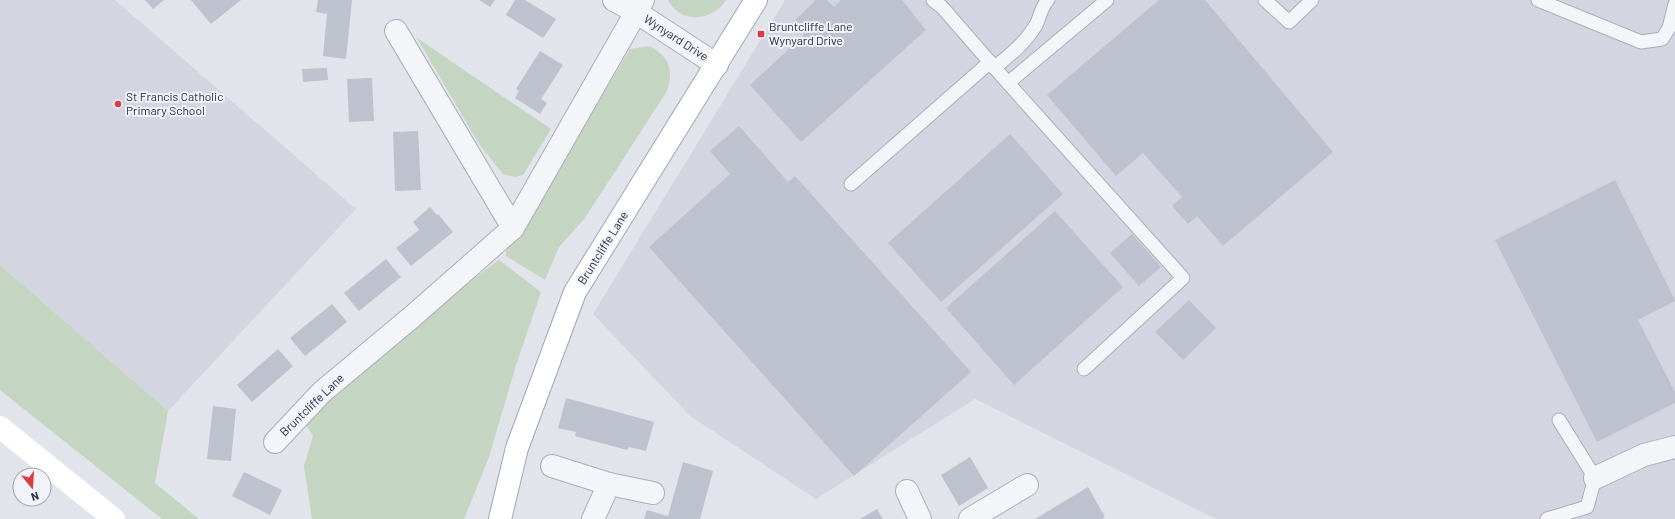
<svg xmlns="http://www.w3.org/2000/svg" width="1675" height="519" viewBox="0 0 1675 519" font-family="Barlow,sans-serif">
<rect width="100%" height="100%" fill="#e1e4eb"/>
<g fill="#d3d6e0">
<polygon points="0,0 115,0 356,209 168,411 0,265"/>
<polygon points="785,0 1675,0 1675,519 1216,519 975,399 816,499 690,416 593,314"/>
</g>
<g fill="#c4d5c1">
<path d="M668 0H726C712 22 680 24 668 0Z"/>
<polygon points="417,38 551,129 523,175 515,177 503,174 479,144"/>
<path d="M650 46C669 57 674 69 667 91L585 218 559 247 545 280 506 256 507 243 540 200 630 49Z"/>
<path d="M499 260 541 292 516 365 489 457 464 519H312L304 466 313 436 306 425C366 365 430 310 499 260Z"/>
<polygon points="0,265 168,411 155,483 199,519 162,519 0,390"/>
</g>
<g fill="#bdc2ce">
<polygon points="145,0 164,0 153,9"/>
<polygon points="191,0 241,0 211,24"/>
<polygon points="318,0 352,0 346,59 323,56 327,14 316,12"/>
<polygon points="479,0 495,0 490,7"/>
<polygon points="515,0 525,0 556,19 543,38 506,15"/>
<polygon points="816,0 827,0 834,7 841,0 902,0 926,30 801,142 750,85 804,35 793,22"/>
<polygon points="1159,0 1205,0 1333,152 1223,246 1197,216 1188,224 1172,206 1182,197 1143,153 1116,176 1047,95"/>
<polygon points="540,51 563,65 541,99 547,103 540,114 515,98 519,91 516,89"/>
<polygon points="327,68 328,80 303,82 302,69"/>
<polygon points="372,78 374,121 349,122 347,79"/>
<polygon points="739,126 788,182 795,176 971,372 854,476 649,247 730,174 710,151"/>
<polygon points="418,131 421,190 395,191 393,132"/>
<polygon points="1010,134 1063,194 941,302 888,243"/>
<polygon points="1615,180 1675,300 1675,301 1638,320 1675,392 1675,403 1597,442 1495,240"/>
<polygon points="430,207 437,215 438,214 453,232 411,266 396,248 419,230 413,222"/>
<polygon points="1055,211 1123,287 1014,385 946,308"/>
<polygon points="1132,234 1161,267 1139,286 1110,253"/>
<polygon points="386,259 401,277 359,311 344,293"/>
<polygon points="1189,300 1216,328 1183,360 1155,332"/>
<polygon points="332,304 347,322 305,356 290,338"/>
<polygon points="278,349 293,366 252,402 237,385"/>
<polygon points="566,398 654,422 646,451 629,447 627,450 575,436 576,432 558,428"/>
<polygon points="213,406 236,409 231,461 207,459"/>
<polygon points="970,457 988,488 959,506 941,475"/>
<polygon points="683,462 713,471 700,519 644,519 647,510 668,516"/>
<polygon points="244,472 282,490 270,515 232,496"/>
<polygon points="1088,487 1105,517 1102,519 1035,519"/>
<polygon points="877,509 883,519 860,519"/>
</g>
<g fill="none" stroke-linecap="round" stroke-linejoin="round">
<g stroke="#aaaeb9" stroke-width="15">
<g id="service">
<polyline points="933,0 942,7 1008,83 1183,278 1084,369"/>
<polyline points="1265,0 1289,22 1312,0"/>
<polyline points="1538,0 1641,42 1662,39 1669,28 1675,4"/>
<path d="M994 68C1010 55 1025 43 1036 25 1040 17 1041 7 1048 0"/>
<polyline points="1008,83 1107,0"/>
<polyline points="851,184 990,62"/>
<polyline points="1547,519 1587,507 1595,478 1559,420"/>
</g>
</g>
<g stroke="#aaaeb9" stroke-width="24">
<g id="minor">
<polyline points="614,0 636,12 717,65"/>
<polyline points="396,31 513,228"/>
<polyline points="275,442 322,392 413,316 513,228 643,0"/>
<polyline points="552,466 609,484 653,493"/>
<polyline points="1595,478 1644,455 1675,447"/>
<polyline points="907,491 920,519"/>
<polyline points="593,519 609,484"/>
<polyline points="970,519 1027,485"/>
</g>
</g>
<g stroke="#9fa6b7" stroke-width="24">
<polyline id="primary" points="500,519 517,448 575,292 756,0"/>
</g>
<use href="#service" stroke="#f4f5f8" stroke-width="13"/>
<use href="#minor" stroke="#f4f5f8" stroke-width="22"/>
<polyline stroke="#fff" stroke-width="22" points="0,427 114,519"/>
<use href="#primary" stroke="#fff" stroke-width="22"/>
</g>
<g fill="#d83d44" stroke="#f1f3f8" stroke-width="1.5">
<rect x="757" y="30" width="8" height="8" rx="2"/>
<circle cx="118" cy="104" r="4"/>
</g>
<g text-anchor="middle" stroke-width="4" stroke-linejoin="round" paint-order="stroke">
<g font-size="12" fill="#282f44" stroke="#f1f3f8" text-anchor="start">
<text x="769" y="31">Bruntcliffe Lane<tspan x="769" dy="14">Wynyard Drive</tspan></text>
<text x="126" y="101">St Francis Catholic<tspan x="126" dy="14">Primary School</tspan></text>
</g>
<g font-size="12" fill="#282f44" stroke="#f1f3f8">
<text transform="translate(676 38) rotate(33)" y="4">Wynyard Drive</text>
<text transform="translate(603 248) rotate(-58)" y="4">Bruntcliffe Lane</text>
<text transform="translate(312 405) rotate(-44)" y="4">Bruntcliffe Lane</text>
</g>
</g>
<g transform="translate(32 487) rotate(162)"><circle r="19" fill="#f1f3f8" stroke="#a1a5b0"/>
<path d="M0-3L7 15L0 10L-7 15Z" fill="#d83d44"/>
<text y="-6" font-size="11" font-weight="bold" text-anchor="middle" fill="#282f44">N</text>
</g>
</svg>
